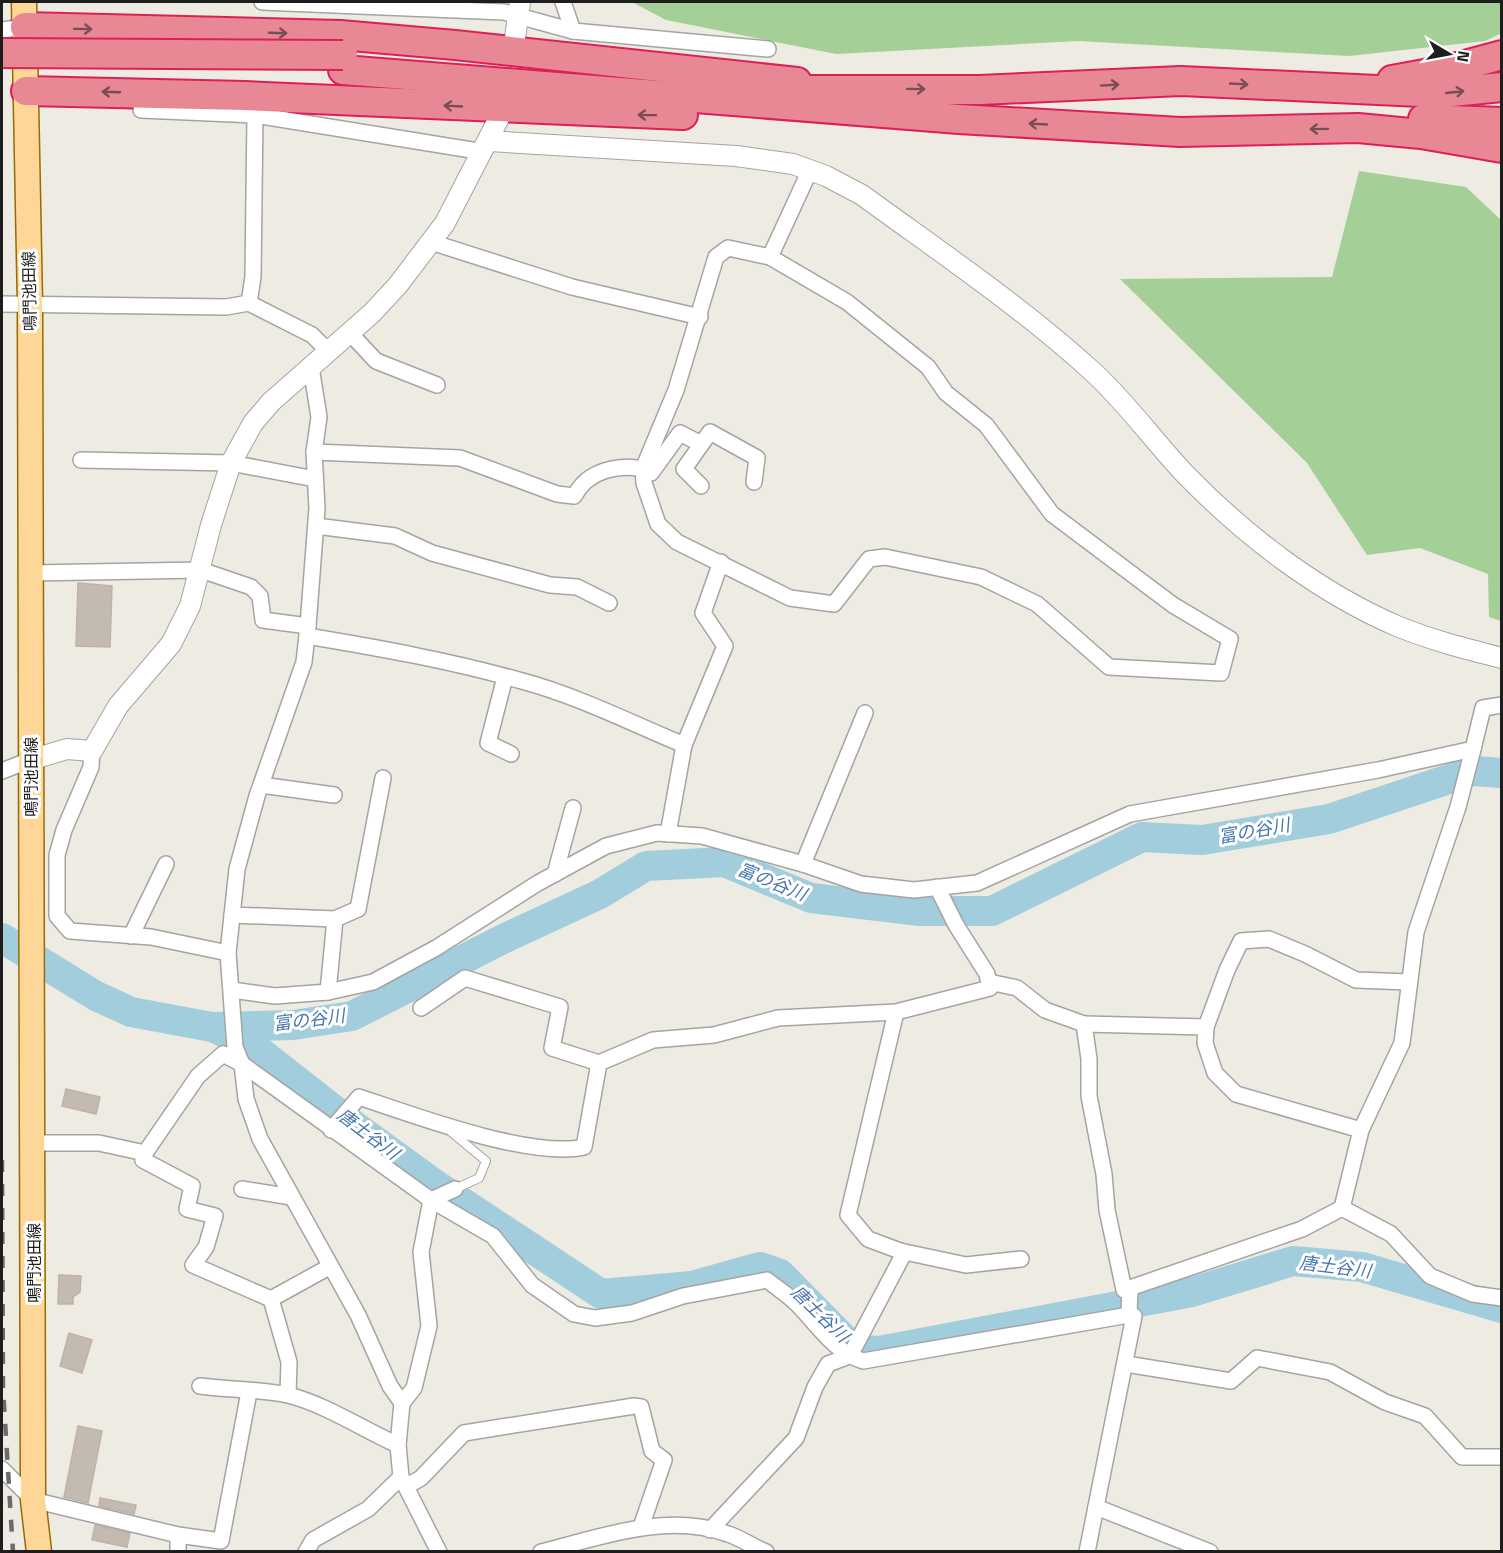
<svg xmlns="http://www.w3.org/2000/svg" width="1503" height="1553" viewBox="0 0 1503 1553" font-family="'Titillium Web','Noto Sans JP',sans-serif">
<rect width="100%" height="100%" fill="#eeebe2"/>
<g fill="#a4cf96">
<polygon points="632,2 1501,2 1502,33 1485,41 1349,56 1078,41 836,54 666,20"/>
<polygon points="1359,171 1466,187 1501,220 1501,621 1489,617 1488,574 1420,548 1367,555 1307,463 1120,279 1332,277"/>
</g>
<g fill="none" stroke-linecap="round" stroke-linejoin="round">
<g stroke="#a1cddd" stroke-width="30">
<polyline points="2,938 96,996 131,1012 212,1027 293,1025 352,1016 503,939 600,894 646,866 724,862 811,898 920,911 992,911 1142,837 1202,840 1329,819 1473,771 1502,773"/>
<polyline points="217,1029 255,1048 360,1130 433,1183 601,1294 692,1286 760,1267 780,1274 850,1345 862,1350 879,1351 1192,1292 1293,1261 1362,1267 1502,1308"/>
</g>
</g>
<g fill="#c3bab2" stroke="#c0b2a4" stroke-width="1.5">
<polygon points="78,583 112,586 110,647 76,646"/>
<polygon points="66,1089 100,1097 96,1114 62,1106"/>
<polygon points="59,1275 81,1276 80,1292 73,1297 73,1304 58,1304"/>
<polygon points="69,1333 92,1340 82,1373 60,1366"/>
<polygon points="78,1426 102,1431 88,1503 64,1497"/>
<polygon points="100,1498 136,1505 134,1514 99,1506"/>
<polygon points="95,1525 130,1533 127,1547 92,1540"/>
</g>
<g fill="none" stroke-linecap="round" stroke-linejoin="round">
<g stroke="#a4a4a4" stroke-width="10">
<polyline id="service" points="450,1131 486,1161 479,1178 455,1189"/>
</g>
<g stroke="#a4a4a4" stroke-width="18">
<g id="minor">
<polyline points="262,2 504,12 573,31"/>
<polyline points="563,2 573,31 768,49"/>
<polyline points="2,30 25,27"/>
<polyline points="141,110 255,115 484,152"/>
<polyline points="431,242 572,287 700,317"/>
<polygon points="728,248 770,257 847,302 928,367 946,393 986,425 1052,514 1173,605 1230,639 1221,673 1109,667 1037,604 981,577 885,557 869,559 834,604 790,598 677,542 658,524 644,483 643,469 676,390 716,257"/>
<polyline points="770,257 810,170"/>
<polyline points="249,303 253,277 255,115"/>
<polyline points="2,304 226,307 249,303 312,335 328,351"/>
<polyline points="349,332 376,361 437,385"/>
<polyline points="311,367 319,417 314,452 317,508 308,626 304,662 257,796 237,869 228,953 235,1047 242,1064 246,1099 260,1139 358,1315 390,1386 402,1403 398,1445 401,1477 439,1552"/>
<path d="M314 452 460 458 557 494 574 496C578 490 583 482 590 478 606 467 634 463 651 473L680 433 701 444"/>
<polyline points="81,460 231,463 315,479"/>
<polyline points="701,486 684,469 710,432 757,458 754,482"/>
<polyline points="316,526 395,536 432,553 550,585 577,587 609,603"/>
<polyline points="30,573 201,570 251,587 260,596 263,620 308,626"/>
<path d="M307 636C379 648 452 661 522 681 578 696 631 723 684 745"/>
<polyline points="505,677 488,743 511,754"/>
<polyline points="92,751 91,767 64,830 57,855 57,916 70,931 151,937 228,953"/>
<polyline points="2,771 30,760"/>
<polyline points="261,785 334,795"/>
<polyline points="668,834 684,745 725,646 703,613 721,562"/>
<polyline points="803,864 865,713"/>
<polyline points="555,874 573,808"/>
<polyline points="232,915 335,919 358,909 383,778"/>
<polyline points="131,936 166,864"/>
<polyline points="989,982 1017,988 1045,1010 1084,1024 1089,1059 1089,1096 1104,1174 1107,1210 1124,1290 1302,1229 1342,1208 1391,1234 1430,1276 1473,1294 1502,1298"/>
<polyline points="232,990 275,996 328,992 373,982 436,948 538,883 606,846 657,833 702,836 803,864 861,884 914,890 977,883 1130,814 1378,770 1473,749 1483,708 1502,705"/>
<polyline points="328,992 335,919"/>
<polyline points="421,1008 465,978 560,1007 552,1048 599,1063"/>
<polyline points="1084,1024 1206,1027 1205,1043 1215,1073 1236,1094 1361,1130"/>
<polyline points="1206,1027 1227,970 1241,941 1269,939 1305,954 1356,980 1409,982"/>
<path d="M331 1130 359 1097C413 1115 531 1159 584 1147L599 1063 653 1040 714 1035 778 1018 896 1012 990 988 987 974 956 925 937 887"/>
<path d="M34 1143H99L145 1153 198 1076 223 1054 242 1064 431 1200 493 1236 532 1285 574 1314 595 1318 632 1313 683 1296 767 1280C777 1288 788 1295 797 1304 818 1325 833 1351 863 1361L1129 1315"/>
<polyline points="145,1153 143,1160 192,1186 187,1209 215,1216 206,1247 193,1265 271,1299"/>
<polyline points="242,1189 291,1197"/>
<polyline points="431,1200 455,1189"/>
<polyline points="1342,1208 1361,1130 1402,1043 1416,932 1458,807 1473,749"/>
<polyline points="900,1251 966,1265 1021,1259"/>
<polyline points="1126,1364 1231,1381 1257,1358 1330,1372 1385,1402 1425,1416 1462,1457 1502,1457"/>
<path d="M200 1386C229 1390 260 1389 288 1395 325 1404 364 1430 398 1445"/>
<polyline points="288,1395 289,1362 271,1299 329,1267"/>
<polyline points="402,1403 414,1388 429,1326 421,1252 431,1200"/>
<polyline points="2,1469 33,1500 178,1535 178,1552"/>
<polyline points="407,1486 421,1478 464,1433 634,1406 641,1407 652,1451 664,1460 641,1527"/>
<polyline points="1096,1507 1210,1552"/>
<polyline points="710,1530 796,1438 815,1387 828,1364 849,1356 853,1350 902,1257 900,1251 868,1239 848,1215 896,1012"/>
<polyline points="178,1535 221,1541 249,1392"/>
<polyline points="306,1552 313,1540 368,1509 401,1477"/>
<path d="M541 1552C601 1537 666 1512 728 1534 741 1538 753 1547 766 1552"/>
<polyline points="1087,1552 1134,1316 1129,1315 1130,1288"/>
</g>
</g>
<g stroke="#a4a4a4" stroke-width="22">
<g id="tertiary">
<polyline points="515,38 520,2"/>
<path d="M489 141 736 156 793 164 826 176 862 195C940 252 1022 307 1093 372 1126 402 1153 440 1184 473 1244 535 1318 592 1397 626 1431 640 1466 649 1502 658"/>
<polyline points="30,760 67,749 92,751 118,706 171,644 190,606 211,525 231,463 253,423 271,402 372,313 398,285 445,223 499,118"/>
</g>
</g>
<g stroke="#966c00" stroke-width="27">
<polyline id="primary" points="24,2 30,305 33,1500 39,1552"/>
</g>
<g stroke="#dc2057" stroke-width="32">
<g id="motorway">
<polyline points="25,27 340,35 455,45 797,82"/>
<polyline points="343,70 959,119 1180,132 1358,128 1421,134 1502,148"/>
<polyline points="1392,80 1446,70 1502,55"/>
<polyline points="776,90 980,90 1181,81 1442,93 1502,87"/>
<polyline points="26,91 245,96 683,115"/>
<polyline points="1423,119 1502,122"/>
</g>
</g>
<use href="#service" stroke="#fff" stroke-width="8"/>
<use href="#minor" stroke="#fff" stroke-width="15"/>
<use href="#tertiary" stroke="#fff" stroke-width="20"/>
<use href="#primary" stroke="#fed798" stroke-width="24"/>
<use href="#motorway" stroke="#e88895" stroke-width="28"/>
<polyline stroke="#6b6b6b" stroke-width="4.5" stroke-dasharray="12 12" stroke-linecap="butt" points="2,1160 3,1388 13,1552"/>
<g stroke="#dc2057" stroke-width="32" stroke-linecap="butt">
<polyline id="motorway-bridge" points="2,53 343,55"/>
</g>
<use href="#motorway-bridge" stroke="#e88895" stroke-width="28"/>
</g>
<defs><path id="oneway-shaft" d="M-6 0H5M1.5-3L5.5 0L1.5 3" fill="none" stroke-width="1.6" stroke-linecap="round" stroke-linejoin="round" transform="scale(1.5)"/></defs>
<g stroke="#784d53">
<use href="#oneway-shaft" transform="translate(83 29) rotate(1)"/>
<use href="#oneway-shaft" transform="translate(278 33) rotate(2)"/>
<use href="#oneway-shaft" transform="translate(1239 84) rotate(3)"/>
<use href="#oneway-shaft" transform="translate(1110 85) rotate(-4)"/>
<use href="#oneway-shaft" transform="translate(916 89) rotate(1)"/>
<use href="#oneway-shaft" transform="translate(111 92) rotate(-178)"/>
<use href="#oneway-shaft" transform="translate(1455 92) rotate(-6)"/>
<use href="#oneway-shaft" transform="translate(453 106) rotate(-177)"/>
<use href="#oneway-shaft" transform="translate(647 115) rotate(-179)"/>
<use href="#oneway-shaft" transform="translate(1038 124) rotate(-177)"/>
<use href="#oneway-shaft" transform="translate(1319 129) rotate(179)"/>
</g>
<g text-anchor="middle" stroke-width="6" stroke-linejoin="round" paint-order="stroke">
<g font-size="16" fill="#1d1d1d" stroke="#fff">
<text transform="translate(29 291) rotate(-91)" y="6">鳴門池田線</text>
<text transform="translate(31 777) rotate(-90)" y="6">鳴門池田線</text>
<text transform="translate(34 1263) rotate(-90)" y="6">鳴門池田線</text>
</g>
<g font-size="18" font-style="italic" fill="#4776ae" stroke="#fff">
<text transform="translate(1254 831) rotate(-10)" y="6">富の谷川</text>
<text transform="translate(772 882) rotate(22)" y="6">富の谷川</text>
<text transform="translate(309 1020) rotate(-7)" y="6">富の谷川</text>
<text transform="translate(368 1134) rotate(37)" y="6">唐土谷川</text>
<text transform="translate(1335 1267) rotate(7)" y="6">唐土谷川</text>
<text transform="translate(820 1314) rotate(44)" y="6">唐土谷川</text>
</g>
</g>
<rect width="1503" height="1553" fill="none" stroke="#1d1d1d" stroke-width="6"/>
<g transform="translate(1449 54) rotate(100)" stroke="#ffffff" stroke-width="4.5" paint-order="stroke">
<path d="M0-4.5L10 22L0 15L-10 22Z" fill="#1d1d1d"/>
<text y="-9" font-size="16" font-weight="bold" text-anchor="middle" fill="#1d1d1d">N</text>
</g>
</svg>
